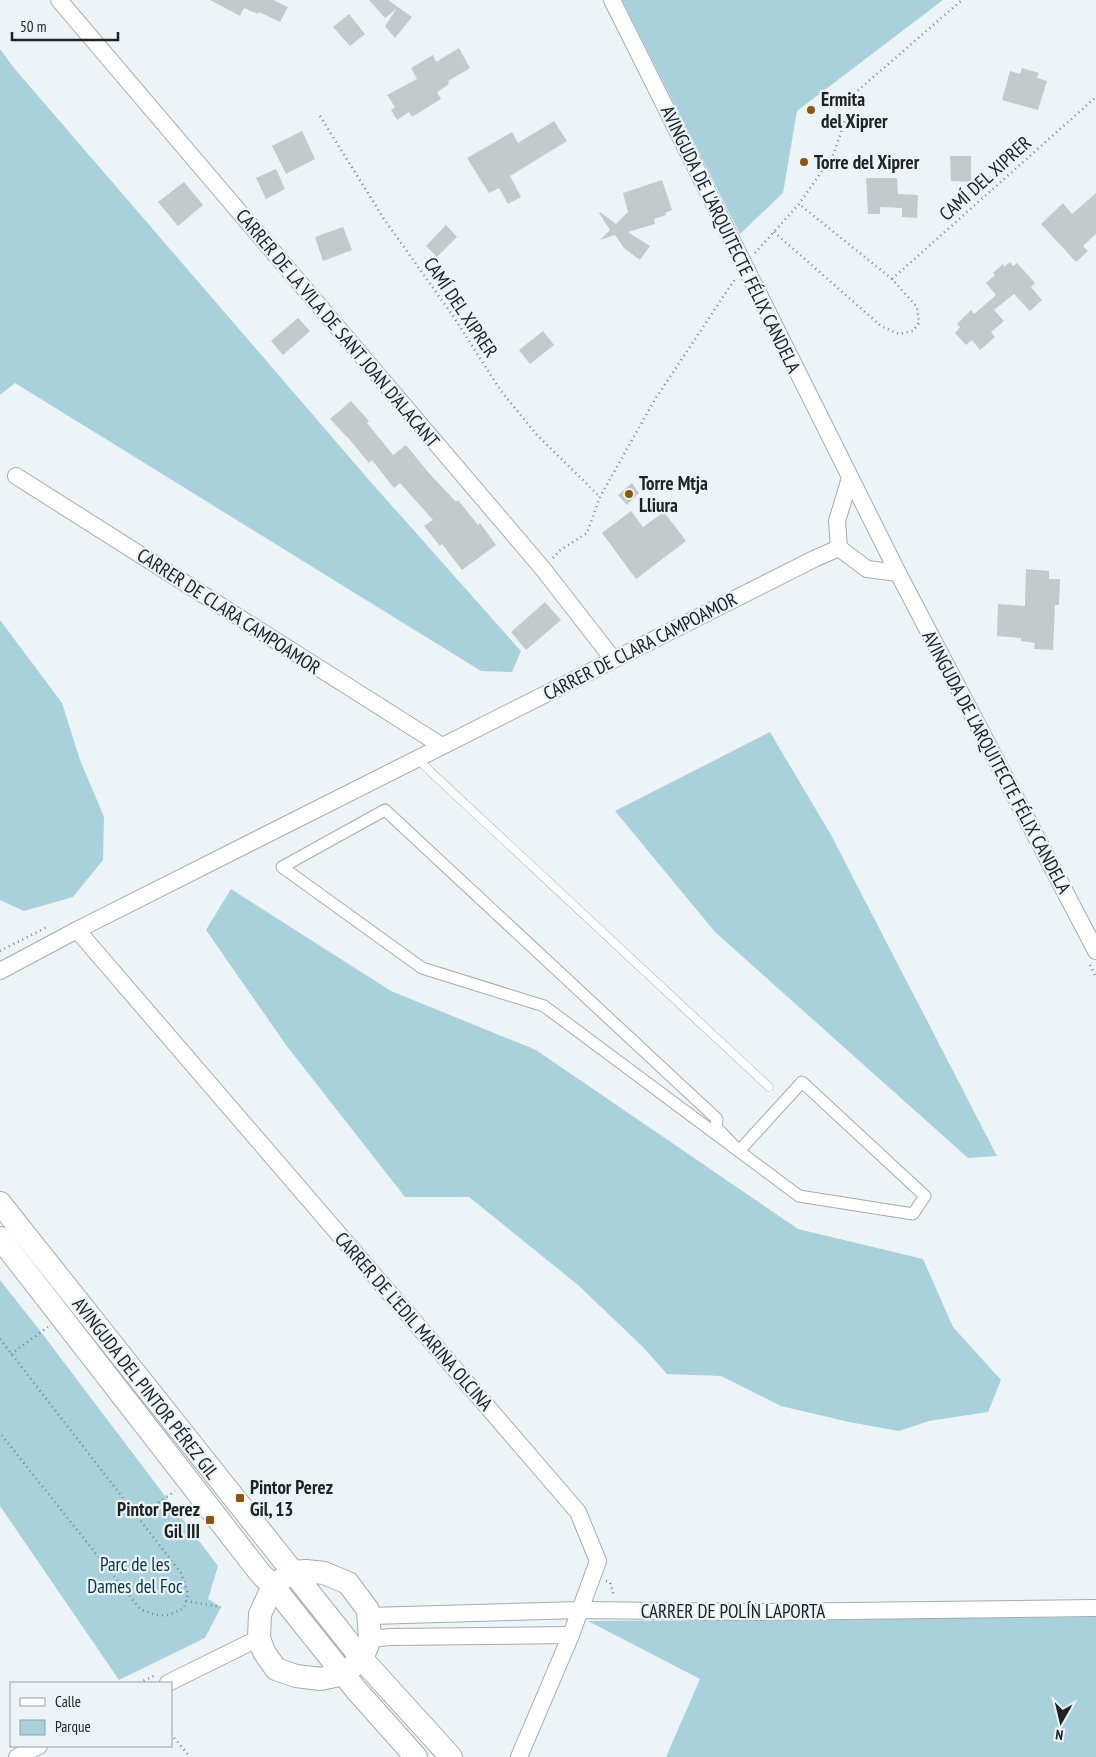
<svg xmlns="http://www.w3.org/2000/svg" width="1096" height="1757" viewBox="0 0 1096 1757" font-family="'PT Sans Narrow',sans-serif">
<rect width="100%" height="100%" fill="#ecf4f7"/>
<g fill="#a9d1dc">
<polygon points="622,0 943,0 797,111 783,193 740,234"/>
<polygon points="0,49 14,68 369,480 521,651 512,672 481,671 15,383 0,395"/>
<polygon points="0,620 62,703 80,760 104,817 103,860 73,897 24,911 0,900"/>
<polygon points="770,732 831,835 997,1156 968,1158 715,932 615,811"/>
<polygon points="231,889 391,991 536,1050 798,1229 923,1259 953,1327 1001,1380 988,1412 929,1421 899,1431 849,1422 781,1406 721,1376 667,1374 643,1347 578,1285 469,1197 405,1197 286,1045 206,930"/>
<polygon points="0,1280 41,1332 218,1566 208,1599 221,1607 205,1638 119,1680 0,1506"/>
<polygon points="1096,1617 1096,1757 666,1757 700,1679 588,1621"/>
</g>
<g fill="#c2cacc">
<polygon points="210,0 273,0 288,7 280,22 259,12 258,14 244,8 240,16"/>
<polygon points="369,0 388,0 412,17 395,38 385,26 397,8 385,18"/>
<polygon points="349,14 365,34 350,46 333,27"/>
<polygon points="459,48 470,68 448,81 449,84 437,92 441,99 412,117 409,112 397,120 391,110 395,107 387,95 417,79 411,68 433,55 436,62"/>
<polygon points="1022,68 1039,73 1037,78 1047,81 1038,110 1002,100 1010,71 1020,74"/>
<polygon points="554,121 567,141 510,176 521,197 508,204 499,188 489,193 467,158 512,132 518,143"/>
<polygon points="302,131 315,159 286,174 272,146"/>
<polygon points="950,156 971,156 971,182 951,181"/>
<polygon points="276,169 285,189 266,199 256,178"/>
<polygon points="866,178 897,178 898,194 918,195 917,218 902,217 902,208 880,207 880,214 868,214"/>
<polygon points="662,180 672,210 665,213 666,215 654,219 655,224 628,232 650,246 640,260 624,248 615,235 600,240 610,230 599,213 600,212 616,224 628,212 623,193"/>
<polygon points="184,182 203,205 178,226 158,202"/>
<polygon points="1096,193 1096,234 1083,246 1088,251 1076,262 1041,224 1063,203 1072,214"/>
<polygon points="446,225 457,237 437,257 426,246"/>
<polygon points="343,227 352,250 323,261 315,237"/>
<polygon points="1010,262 1013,266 1017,263 1035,283 1031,287 1042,300 1030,311 1014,294 994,310 1004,321 991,332 995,337 980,350 972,340 966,345 955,333 960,327 957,324 971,310 974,314 996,295 986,283 995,275 993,273 1003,264 1004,267"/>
<polygon points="298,318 310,331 283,355 271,341"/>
<polygon points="543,331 554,345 530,364 519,350"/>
<polygon points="351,401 369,421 367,423 393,455 406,445 428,472 456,502 458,500 478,525 480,523 496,545 462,570 442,544 440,546 424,526 433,520 400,483 394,488 372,460 369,463 349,439 330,419"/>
<polygon points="632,483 639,493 627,505 618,495"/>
<polygon points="631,511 643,527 664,512 686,541 636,579 602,533"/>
<polygon points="1026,569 1049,571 1049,579 1060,579 1059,605 1055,605 1053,650 1034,649 1035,643 1021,641 1021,638 997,636 998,604 1025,606"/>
<polygon points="545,602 561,620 526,650 511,632"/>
</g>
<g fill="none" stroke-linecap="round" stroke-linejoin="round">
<g stroke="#a4acae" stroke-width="9">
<polyline id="service" points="417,759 769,1087"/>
</g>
<g stroke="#a4acae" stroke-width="13">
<polygon id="pedestrian" points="385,810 717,1119 716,1127 739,1151 802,1082 925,1196 913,1214 799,1196 544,1006 422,968 282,867"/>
</g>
<g stroke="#a4acae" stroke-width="18">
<g id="minor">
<polyline points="59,0 543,569 613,659"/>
<polyline points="612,0 898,573 1096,951"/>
<polyline points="16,476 442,746"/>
<polyline points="850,478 837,521 839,548 867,569 898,573"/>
<polyline points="77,930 578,1512 598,1561 571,1635 519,1757"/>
<polyline points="0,971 77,930 814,559 839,548"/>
<polyline points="370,1616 581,1610 759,1612 1096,1608"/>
<polyline points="370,1639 391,1637 571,1635"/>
<polyline points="168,1683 259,1638"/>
<polyline points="17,1757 39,1746"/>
</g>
</g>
<g stroke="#a4acae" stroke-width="24">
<g id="secondary">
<polyline points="0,1203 362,1659 451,1757"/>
<polyline points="0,1238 260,1573 273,1586 357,1691 416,1757"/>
<polygon points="306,1571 324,1573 348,1583 368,1610 370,1639 362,1659 343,1674 321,1679 296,1676 276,1669 264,1652 259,1638 260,1614 273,1586 292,1572"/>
</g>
</g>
<g stroke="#7d8284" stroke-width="2.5" stroke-dasharray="1 4" stroke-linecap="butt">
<polyline points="320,116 384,219 453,316 501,391 537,435 600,497"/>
<polyline points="774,232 881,326 899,334 913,331 919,323 917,307 892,279 799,204"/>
<polyline points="755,253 799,204 833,155 855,93 962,0"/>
<polyline points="892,279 1096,97"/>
<polyline points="553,558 559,551 587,533 600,497 654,401 735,279"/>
<polyline points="0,951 47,927"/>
<polyline points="1090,965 1096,977"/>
<path d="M0 1339 181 1573 188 1594 184 1608C166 1618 158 1617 140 1609L0 1433"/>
<polyline points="11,1354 48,1327"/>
<polyline points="138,1517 175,1491"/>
<polyline points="606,1581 610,1582 614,1596"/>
<polyline points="186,1601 221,1607"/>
<polyline points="139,1683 156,1675"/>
<polyline points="171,1734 190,1757"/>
</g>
<use href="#service" stroke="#fff" stroke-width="8"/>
<use href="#pedestrian" stroke="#fff" stroke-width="11"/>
<use href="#minor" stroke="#fff" stroke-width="16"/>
<use href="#secondary" stroke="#fff" stroke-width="22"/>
</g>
<g fill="#8d560b" stroke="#ecf4f7" stroke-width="2">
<circle cx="811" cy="110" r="5"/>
<circle cx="804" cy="162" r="5"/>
<circle cx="629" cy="494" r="5"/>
<rect x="235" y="1493" width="10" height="10" rx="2.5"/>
<rect x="205" y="1515" width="10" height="10" rx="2.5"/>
</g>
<g text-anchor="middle" stroke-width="4.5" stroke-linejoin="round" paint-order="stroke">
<g font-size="19" font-weight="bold" fill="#202324" stroke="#ecf4f7" text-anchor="start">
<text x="821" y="106">Ermita<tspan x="821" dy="22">del Xiprer</tspan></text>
<text x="814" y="169">Torre del Xiprer</text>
<text x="639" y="490">Torre Mtja<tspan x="639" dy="22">Lliura</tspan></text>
<text x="250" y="1494">Pintor Perez<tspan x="250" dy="22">Gil, 13</tspan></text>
<text x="200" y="1516" text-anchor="end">Pintor Perez<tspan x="200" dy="22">Gil III</tspan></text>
</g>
<g font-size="19" fill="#202324" stroke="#ecf4f7">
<text transform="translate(985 178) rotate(-42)" y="7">CAMÍ DEL XIPRER</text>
<text transform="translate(731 239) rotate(64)" y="7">AVINGUDA DE L'ARQUITECTE FÉLIX CANDELA</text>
<text transform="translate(461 307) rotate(56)" y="7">CAMÍ DEL XIPRER</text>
<text transform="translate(338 328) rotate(50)" y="7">CARRER DE LA VILA DE SANT JOAN D'ALACANT</text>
<text transform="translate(229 611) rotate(33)" y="7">CARRER DE CLARA CAMPOAMOR</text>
<text transform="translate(640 646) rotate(-27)" y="7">CARRER DE CLARA CAMPOAMOR</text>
<text transform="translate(997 762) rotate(62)" y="7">AVINGUDA DE L'ARQUITECTE FÉLIX CANDELA</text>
<text transform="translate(414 1321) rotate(49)" y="7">CARRER DE L'EDIL MARINA OLCINA</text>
<text transform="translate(146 1388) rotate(52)" y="7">AVINGUDA DEL PINTOR PÉREZ GIL</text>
<text x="733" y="1618">CARRER DE POLÍN LAPORTA</text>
</g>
<g font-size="19" fill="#063640" stroke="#ecf4f7">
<text x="135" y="1571">Parc de les<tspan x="135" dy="22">Dames del Foc</tspan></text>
</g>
</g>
<rect x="10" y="1682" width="162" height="65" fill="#ecf4f7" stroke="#9aa0a3"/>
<rect x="20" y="1698" width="25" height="8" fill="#ffffff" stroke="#9aa0a3"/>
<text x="55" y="1707" font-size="15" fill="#202324">Calle</text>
<rect x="20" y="1720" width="25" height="15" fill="#a9d1dc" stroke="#9aa0a3"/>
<text x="55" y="1732" font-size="15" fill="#202324">Parque</text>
<g transform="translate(1061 1722) rotate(188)" stroke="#ecf4f7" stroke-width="4" paint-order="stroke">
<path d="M0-4L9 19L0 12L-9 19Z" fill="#202324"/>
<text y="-8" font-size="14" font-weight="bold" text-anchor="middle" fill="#202324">N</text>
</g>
<path d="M12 32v8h106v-8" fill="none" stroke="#202324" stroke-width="2.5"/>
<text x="20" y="32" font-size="15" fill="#202324" stroke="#ecf4f7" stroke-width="4" paint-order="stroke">50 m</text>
</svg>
